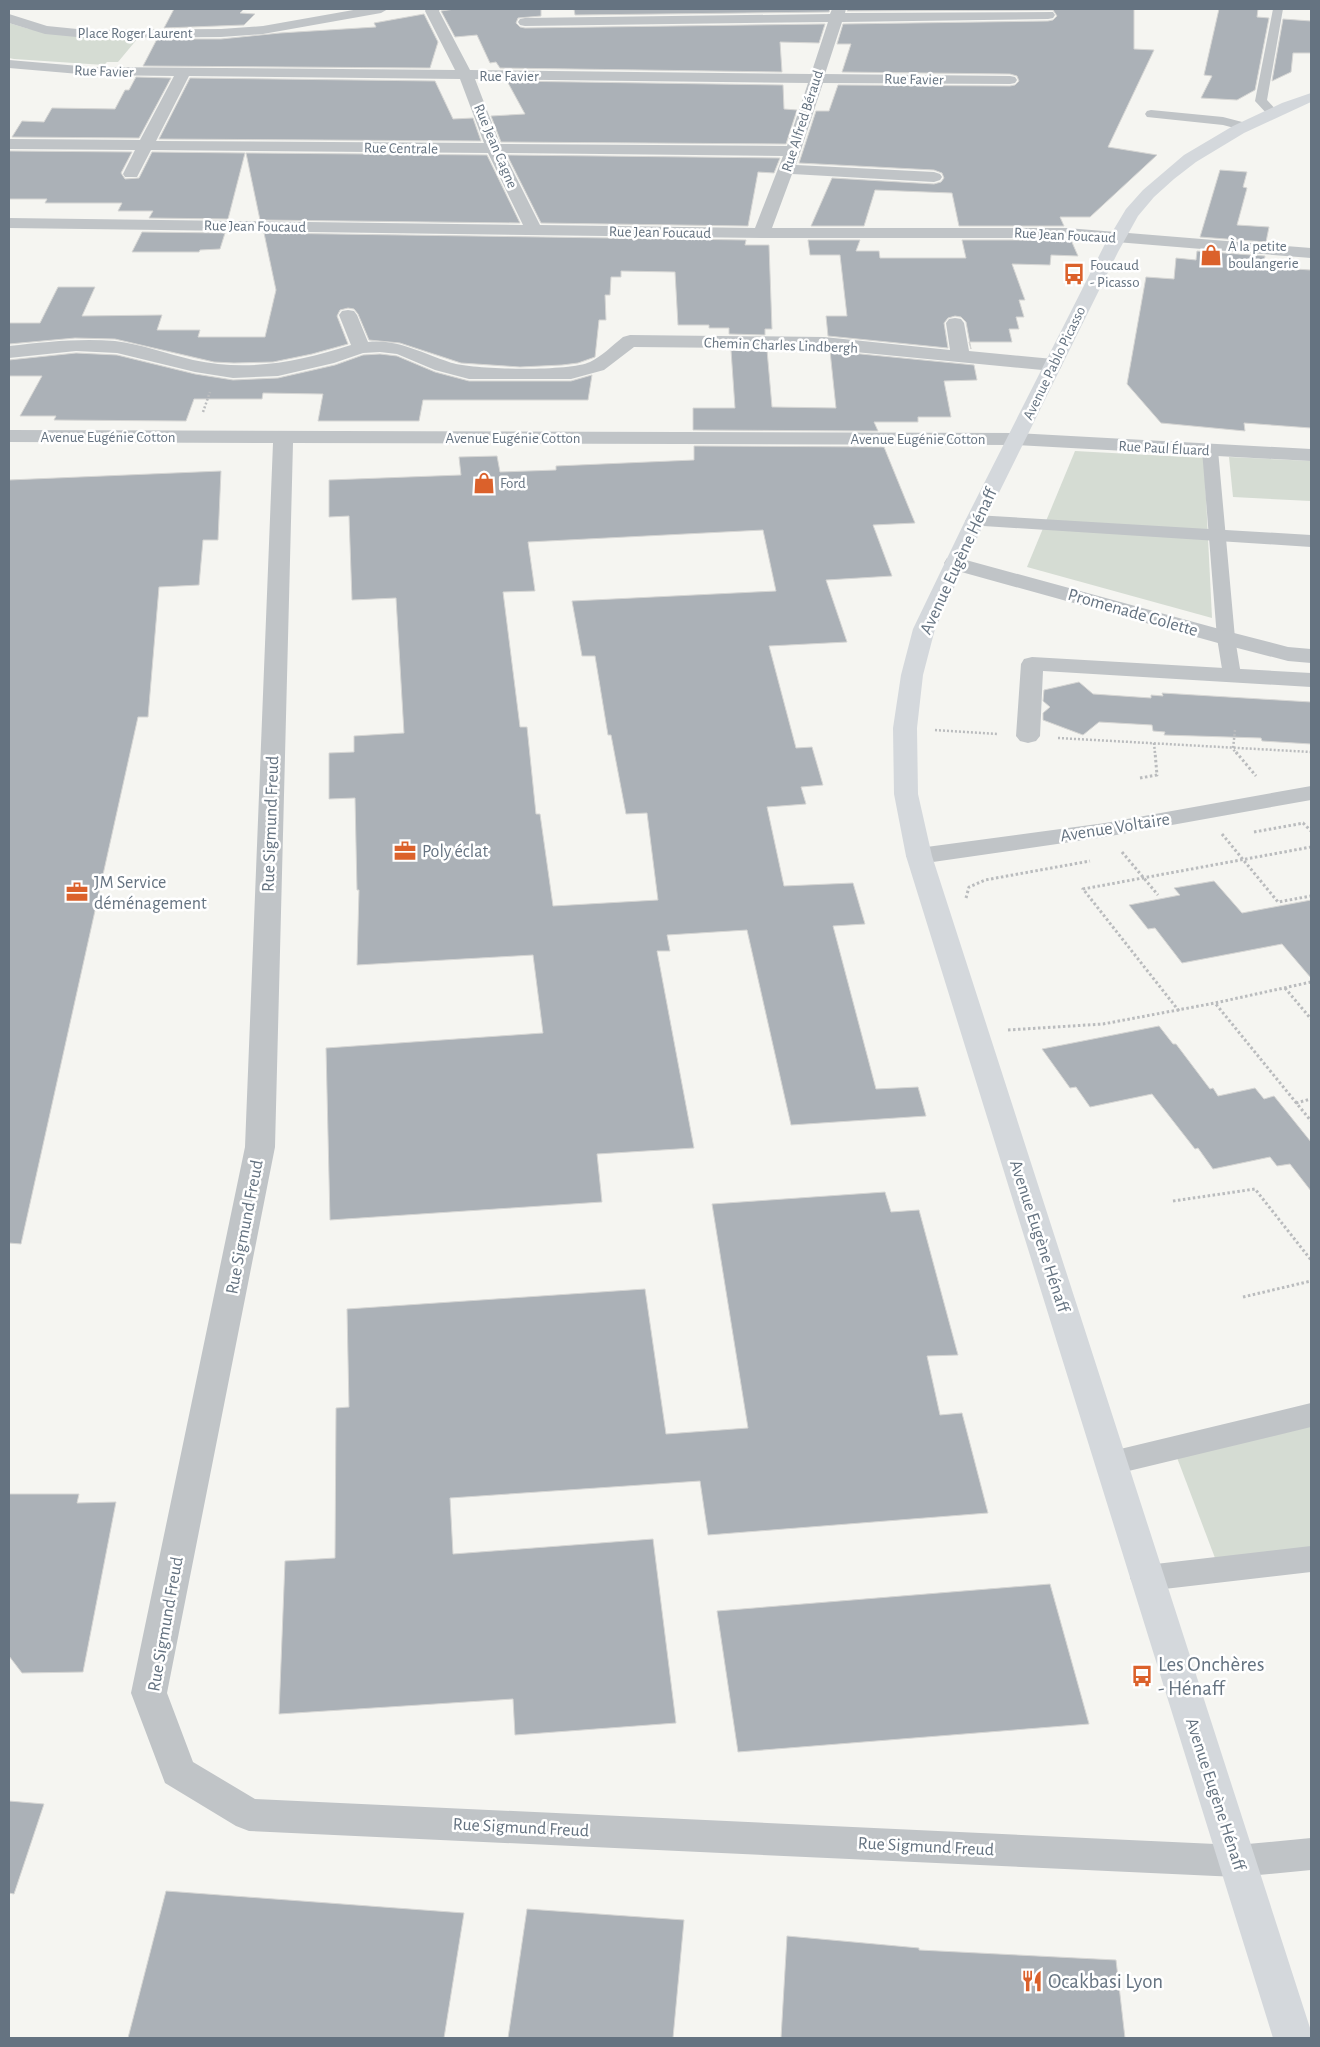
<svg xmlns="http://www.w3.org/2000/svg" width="1320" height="2047" viewBox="0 0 1320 2047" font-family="'Alegreya Sans',sans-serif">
<rect width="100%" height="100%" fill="#f5f5f1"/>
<g fill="#d5dcd3">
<polygon points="9,23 29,29 138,38 118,62 107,62 104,65 14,59 9,58"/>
<polygon points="1075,451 1204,458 1212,618 1027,567"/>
<polygon points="1229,457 1311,461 1311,501 1233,497"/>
<polygon points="1311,1422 1311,1548 1215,1558 1176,1455"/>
</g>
<g fill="#abb1b7" stroke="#d6d6d4" fill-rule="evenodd">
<polygon points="174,9 244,9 240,13 255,14 244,25 164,28"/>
<polygon points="455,9 541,9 541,16 518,18 516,23 520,27 525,28 825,24 819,43 780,42 782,72 500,68 496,62 490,63 477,35 455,37 441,11"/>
<polygon points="574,9 830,9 829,12 575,15"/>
<polygon points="848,9 1134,9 1134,49 1154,50 1108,147 1157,155 1090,217 1060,217 1064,226 959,226 952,193 875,190 864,226 811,226 832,178 934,184 941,182 944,178 942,173 934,170 799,163 816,111 829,111 838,85 1010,86 1015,85 1019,81 1017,76 1010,74 842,72 851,44 837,44 843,24 1048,21 1053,20 1057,16 1053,10 847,11"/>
<polygon points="1219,9 1258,9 1257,17 1269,18 1255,90 1237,100 1201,98 1212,76 1204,75"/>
<polygon points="424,14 438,42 430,68 143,66 157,39 221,39 280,33 376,27 374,23"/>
<polygon points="1283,19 1311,21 1311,53 1293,53 1291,72 1272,81"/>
<polygon points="136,77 171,78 139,138 12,137 22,121 44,122 52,108 115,109 125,90 129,90"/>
<polygon points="190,78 435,81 453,119 473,118 481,141 159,139"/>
<polygon points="507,81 783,85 784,109 797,110 786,144 501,142 491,116 525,114"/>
<polygon points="9,151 132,152 121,173 125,179 139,178 152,152 245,153 228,219 149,218 153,211 118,211 122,203 45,203 47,199 9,199"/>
<polygon points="246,153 487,155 520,223 260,220"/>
<polygon points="507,155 780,158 774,173 758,172 748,226 541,223"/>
<polygon points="1220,170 1247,172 1243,187 1247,188 1237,225 1269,227 1266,242 1200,237"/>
<polygon points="142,232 225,233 220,249 200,250 199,252 132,252"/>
<polygon points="264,233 746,240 745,245 769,245 772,329 765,329 765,335 729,334 729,328 709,328 709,325 678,325 675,272 621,271 621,277 611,277 610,295 605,295 606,320 599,320 595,357 578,363 562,365 520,367 461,363 400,343 369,340 358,314 354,309 348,308 340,310 337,316 348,344 312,354 273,362 234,363 214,362 115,339 75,338 9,344 9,323 40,323 58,287 95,287 82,316 162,315 157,330 200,330 198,337 265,337 276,290"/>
<polygon points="808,240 860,240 856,251 879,251 880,258 966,258 962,240 1071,240 1078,256 1051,255 1050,265 1012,264 1025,300 1019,300 1024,317 1016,317 1019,329 1009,329 1012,342 969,342 971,349 966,322 961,317 955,316 948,318 944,323 948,348 828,336 826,316 847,316 840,255 810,255"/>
<polygon points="1197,251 1265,256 1263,267 1311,270 1311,428 1244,423 1245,431 1161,423 1127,384 1146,277 1174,279 1176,258 1196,260"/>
<polygon points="731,350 767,350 772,407 836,408 830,351 974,365 977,380 944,381 951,417 918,417 918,422 874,422 878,431 693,430 693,408 735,408"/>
<polygon points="76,353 117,355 195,374 233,380 278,378 335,365 363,355 380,354 397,356 435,372 469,381 571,381 592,375 588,400 423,400 419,421 318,421 323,394 263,393 262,399 194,399 186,421 54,420 56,416 20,416 42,376 9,376 9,360"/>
<path d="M694 446 884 447 915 523 873 525 892 576 826 580 847 642 769 646 796 748 812 747 823 785 801 787 806 804 767 807 784 886 853 883 865 924 833 926 876 1089 918 1087 926 1116 791 1125 747 930 667 935 670 951H657L694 1148 597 1154 602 1202 330 1220 326 1048 543 1033 533 955 357 965 359 890H357L355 798 329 799V753L354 752V736L404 733 396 598 352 600 349 516 329 517V480L461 475 459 457 497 456 500 472 556 470V466L694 460ZM763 530 776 591 572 601 582 656H595L608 735H611L626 814 647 813 658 900 553 906 540 814H536L527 727H520L503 592 535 591 528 542Z"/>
<polygon points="221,471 218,540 203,540 199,585 159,587 148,717 138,717 21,1244 9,1243 9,480"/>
<polygon points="1079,682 1093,694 1151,698 1151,695 1163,696 1162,693 1311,702 1311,744 1262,741 1261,738 1164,735 1165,732 1153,731 1152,725 1099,722 1083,735 1043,720 1043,713 1050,707 1043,701 1044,690"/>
<polygon points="1214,881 1242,913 1311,900 1311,978 1282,944 1182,963 1155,928 1148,929 1129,905 1180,895 1174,888"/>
<polygon points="1159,1026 1173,1044 1176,1044 1210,1089 1213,1088 1218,1096 1255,1088 1264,1099 1274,1096 1311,1142 1311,1191 1290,1164 1277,1166 1270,1157 1213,1169 1198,1148 1195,1149 1152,1094 1090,1107 1076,1087 1070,1088 1042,1049"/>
<polygon points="885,1192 891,1212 919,1210 958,1355 927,1356 940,1415 962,1413 988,1513 708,1535 700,1481 450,1498 453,1554 653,1539 676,1723 515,1735 513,1699 279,1714 285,1561 335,1558 336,1408 349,1407 347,1309 645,1289 666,1434 748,1428 712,1204"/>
<polygon points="9,1494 79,1494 77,1503 116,1502 83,1672 22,1673 9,1656"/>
<polygon points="1050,1584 1089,1724 738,1752 717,1611"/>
<polygon points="9,1801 44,1804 14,1894 9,1893"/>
<polygon points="166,1891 464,1913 444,2038 128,2038"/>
<polygon points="527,1909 684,1920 673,2038 508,2038"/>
<polygon points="787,1936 919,1948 919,1950 1116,1960 1125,2038 781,2038"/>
</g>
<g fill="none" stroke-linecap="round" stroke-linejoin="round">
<g stroke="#babcbe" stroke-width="2.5" stroke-dasharray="2 2" stroke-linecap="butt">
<polyline points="203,412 210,392"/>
<polyline points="935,730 997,734"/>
<polyline points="1235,730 1233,749 1237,754"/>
<polyline points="1058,738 1311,752"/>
<polyline points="1154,743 1155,754"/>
</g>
<g stroke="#babcbe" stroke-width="3" stroke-dasharray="2.5 2.5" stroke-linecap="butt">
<polyline points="1236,752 1256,776"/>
<polyline points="1140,778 1157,775 1155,752"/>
<polyline points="1303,823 1311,831"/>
<polyline points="1254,832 1304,823"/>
<polyline points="1222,834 1278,902 1311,896"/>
<polyline points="1122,852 1158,895"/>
<polyline points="966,898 969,887 985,880 1090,861"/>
<polyline points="1311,982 1215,1003 1311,1121"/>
<polyline points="1285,988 1311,1019"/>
<polyline points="1179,1011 1083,889 1311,847"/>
<polyline points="1008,1030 1103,1024 1215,1003"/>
<polyline points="1296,1103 1311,1099"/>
<polyline points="1173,1201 1255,1189 1311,1260"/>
<polyline points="1243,1297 1311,1281"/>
</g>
<g fill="#c0c4c7" fill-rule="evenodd">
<polygon points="1273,9 1283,9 1267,100 1278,112 1272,116 1268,115 1255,101"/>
<polygon points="1151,110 1223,117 1246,123 1248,126 1242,130 1223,125 1147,117 1145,114 1147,111"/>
<polygon points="1210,445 1215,447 1218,450 1235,638 1241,675 1238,679 1232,680 1226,679 1223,675 1217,638 1202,450 1205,447"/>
</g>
<g fill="#c0c4c7" fill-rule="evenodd">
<polygon points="975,515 1311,535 1311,547 968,525 965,521 968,517"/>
<polygon points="955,557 1234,633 1288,647 1311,649 1311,663 1288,661 1218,643 947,568 944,563 947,558"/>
<polygon points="1032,657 1311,673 1311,687 1043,671 1040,736 1036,741 1028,743 1020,741 1016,736 1021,664 1024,659"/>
<polygon points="1311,1403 1311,1427 1112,1475 1100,1472 1095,1463 1100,1454 1112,1451"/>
<polygon points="1311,1546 1311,1572 1147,1591 1135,1587 1130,1578 1135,1569 1147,1565"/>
</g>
<g fill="#c0c4c7" fill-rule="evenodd">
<polygon points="359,9 388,9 381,13 263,34 221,37 87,38 45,34 9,23 9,14 47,26 87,30 221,29 263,26"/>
<path d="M426 9H440L439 11 470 70 811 74 828 22 525 26 520 25 518 22 520 19 525 18 830 14 832 9H846L845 13 1053 12 1055 15 1053 18 1048 19 842 22 825 74 1010 76 1015 77 1017 80 1015 83 1010 84 823 83 796 165 934 172 940 174 942 177 940 180 934 182 792 174 772 228H1067L1311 248V258L1067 238H762L9 228V218L523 225 488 153 151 150 137 177H125L123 174 135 150 9 149V139L140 140 174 76 91 75 9 68V60L91 67 455 70 425 11ZM189 76 460 79 484 143 156 141ZM475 79 808 83 787 146 500 144ZM504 153 783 156 755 228 540 225Z"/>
<path d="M348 310 354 311 357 315 368 342C398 339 421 353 449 362 471 370 568 372 590 362 601 357 613 345 623 337L630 335 824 337 950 350 946 323 949 319 955 318 961 319 964 323 969 351 1053 359 1060 361 1062 365 1060 369 1053 371 824 349 634 347 604 370 571 379H469L435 370 397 354 380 352 363 353 334 363 278 376 233 378 195 372 117 353 76 351 9 358V346C44 342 80 338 115 341 141 344 168 354 193 360 248 372 299 362 351 345L339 315 342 311Z"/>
<polygon points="9,430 1016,433 1311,449 1311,461 1016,445 293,443 275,1147 167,1693 193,1762 255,1799 1237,1845 1311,1838 1311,1870 1237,1877 249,1831 236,1826 165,1783 131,1693 245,1147 273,443 9,442"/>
<polygon points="1311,786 1311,800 1105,837 919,864 910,861 906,856 910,851 919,848 1105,823"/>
</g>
<polygon fill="#d4d8dc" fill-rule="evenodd" points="1311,93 1311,102 1244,133 1196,162 1174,179 1154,197 1138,216 1118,252 985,521 935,629 923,675 917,728 918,794 932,856 1311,2031 1311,2038 1273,2038 906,856 894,794 893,728 901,675 913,629 965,521 1105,244 1126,209 1143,190 1184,155 1233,126 1282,103"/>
</g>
<defs>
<g id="shop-bare" transform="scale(1.725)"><path d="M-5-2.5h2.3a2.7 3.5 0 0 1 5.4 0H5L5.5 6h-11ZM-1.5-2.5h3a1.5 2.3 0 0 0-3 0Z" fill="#db612b" stroke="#fff" stroke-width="2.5" paint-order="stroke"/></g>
<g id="bus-bare" transform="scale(1.725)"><path d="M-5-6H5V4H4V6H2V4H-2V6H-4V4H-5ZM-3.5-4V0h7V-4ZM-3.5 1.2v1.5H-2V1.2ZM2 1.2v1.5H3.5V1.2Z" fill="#db612b" stroke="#fff" stroke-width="2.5" paint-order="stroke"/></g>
<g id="office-bare" transform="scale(1.725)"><path d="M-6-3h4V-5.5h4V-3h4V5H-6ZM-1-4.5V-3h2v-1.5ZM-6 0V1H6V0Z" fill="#db612b" stroke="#fff" stroke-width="2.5" paint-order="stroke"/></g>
<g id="restaurant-bare" transform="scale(1.725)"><path d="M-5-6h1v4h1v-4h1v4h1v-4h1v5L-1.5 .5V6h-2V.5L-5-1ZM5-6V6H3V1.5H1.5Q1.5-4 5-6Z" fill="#db612b" stroke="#fff" stroke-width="2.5" paint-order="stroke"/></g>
</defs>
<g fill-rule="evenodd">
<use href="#shop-bare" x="1211" y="255"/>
<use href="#bus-bare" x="1074" y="274"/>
<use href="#shop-bare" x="484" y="483"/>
<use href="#office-bare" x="405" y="851"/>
<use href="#office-bare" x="77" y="892"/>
<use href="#bus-bare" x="1142" y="1676"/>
<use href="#restaurant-bare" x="1032" y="1981"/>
</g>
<g text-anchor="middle" stroke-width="5" stroke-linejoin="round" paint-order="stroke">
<g font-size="15" fill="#657381" stroke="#fff">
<text x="135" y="38">Place Roger Laurent</text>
<text transform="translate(104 71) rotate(2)" y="5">Rue Favier</text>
<text x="509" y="81">Rue Favier</text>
<text transform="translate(914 79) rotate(1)" y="5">Rue Favier</text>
<text transform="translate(802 121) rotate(-72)" y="5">Rue Alfred Béraud</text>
<text transform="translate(496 146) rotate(67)" y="5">Rue Jean Cagne</text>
<text transform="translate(401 148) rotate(1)" y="5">Rue Centrale</text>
<text transform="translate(255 226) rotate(1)" y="5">Rue Jean Foucaud</text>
<text transform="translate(660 232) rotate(1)" y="5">Rue Jean Foucaud</text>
<text transform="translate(1065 235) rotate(3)" y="5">Rue Jean Foucaud</text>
<text transform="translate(781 345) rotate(2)" y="5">Chemin Charles Lindbergh</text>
<text transform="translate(1054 363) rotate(-64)" y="5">Avenue Pablo Picasso</text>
<text x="108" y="442">Avenue Eugénie Cotton</text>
<text x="513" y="443">Avenue Eugénie Cotton</text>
<text x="918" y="444">Avenue Eugénie Cotton</text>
<text transform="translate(1164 448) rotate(3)" y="5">Rue Paul Éluard</text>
</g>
<g font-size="15" fill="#657381" stroke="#fff" text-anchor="start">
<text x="1228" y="251">À la petite<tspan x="1228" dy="17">boulangerie</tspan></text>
<text x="1090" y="270">Foucaud<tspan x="1090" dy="17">- Picasso</tspan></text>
<text x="500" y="488">Ford</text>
</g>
<g font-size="18" fill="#657381" stroke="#fff">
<text transform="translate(958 561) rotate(-65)" y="6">Avenue Eugène Hénaff</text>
<text transform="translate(1133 612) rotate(16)" y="6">Promenade Colette</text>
<text transform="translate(270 824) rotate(-88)" y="6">Rue Sigmund Freud</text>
<text transform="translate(1115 827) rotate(-9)" y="6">Avenue Voltaire</text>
<text transform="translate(244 1227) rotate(-79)" y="6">Rue Sigmund Freud</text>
<text transform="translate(1040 1236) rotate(72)" y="6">Avenue Eugène Hénaff</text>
<text transform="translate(165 1624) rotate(-80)" y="6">Rue Sigmund Freud</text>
<text transform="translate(1216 1794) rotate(72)" y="6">Avenue Eugène Hénaff</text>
<text transform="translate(521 1827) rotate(3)" y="6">Rue Sigmund Freud</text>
<text transform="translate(926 1846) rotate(3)" y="6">Rue Sigmund Freud</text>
</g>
<g font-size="18" fill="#657381" stroke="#fff" text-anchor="start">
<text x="422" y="857">Poly éclat</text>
<text x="94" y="888">JM Service<tspan x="94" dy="21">déménagement</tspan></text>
</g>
<g font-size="21" fill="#657381" stroke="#fff" text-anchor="start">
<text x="1158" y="1671">Les Onchères<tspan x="1158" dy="24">- Hénaff</tspan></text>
<text x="1048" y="1988">Ocakbasi Lyon</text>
</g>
</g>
<rect width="1320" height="2047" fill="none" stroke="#657381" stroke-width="20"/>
</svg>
